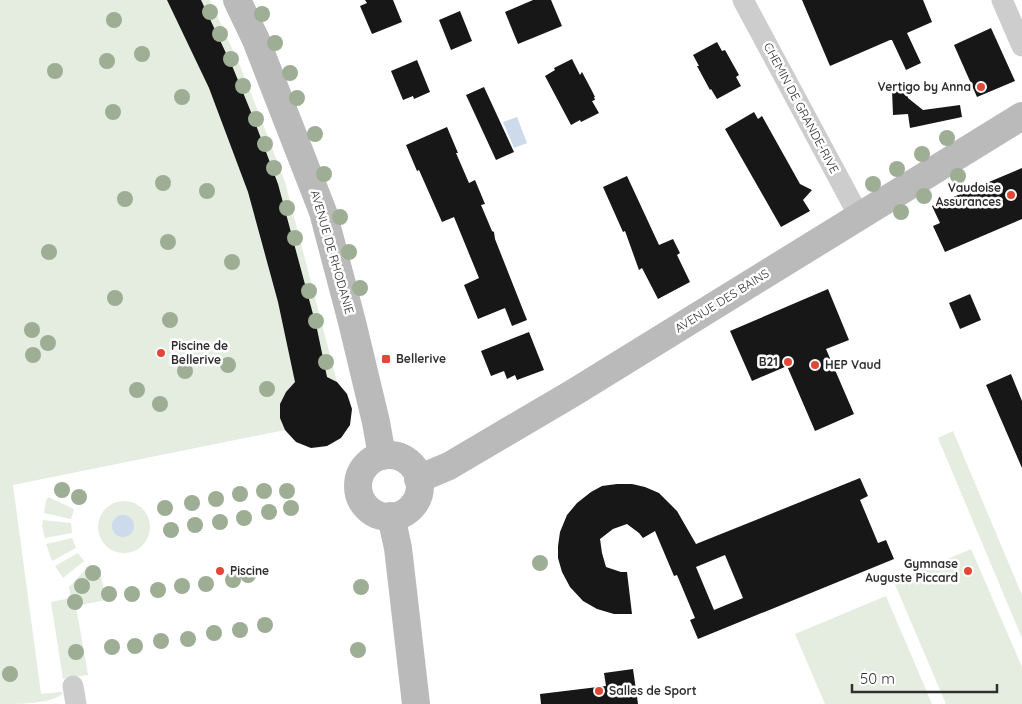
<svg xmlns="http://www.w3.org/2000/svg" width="1022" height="704" viewBox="0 0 1022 704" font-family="Quicksand,sans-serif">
<rect width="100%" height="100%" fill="#fff"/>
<g fill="#e4eddf">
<path d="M0 0H210L240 66 260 116 285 182 337 382C340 385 344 389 347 393 348 395 349 399 350 400 359 433 324 461 296 441 292 439 288 434 285 430L13 485 41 694 60 692 63 693C54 704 17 704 0 704Z"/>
<polygon points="953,431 1022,595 1022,638 938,438"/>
<polygon points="48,497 74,509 71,519 44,513 46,501"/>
<circle cx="124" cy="527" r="26"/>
<polygon points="43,520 71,523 72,533 45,538 42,526"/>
<polygon points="72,538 76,548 52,561 46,544"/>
<polygon points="971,549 1022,667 1022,704 946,704 894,582"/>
<polygon points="78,553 84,561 63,578 55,566"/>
<polygon points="90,567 100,571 106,600 76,606 88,675 63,679 51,602 71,598 69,587 86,569"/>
<polygon points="886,596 932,704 825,704 795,634"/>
</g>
<g fill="#ccdaec">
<polygon points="517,117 527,143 514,148 503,122"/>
<circle cx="123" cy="526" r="11"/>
</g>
<g fill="#171717" fill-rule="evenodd">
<polygon points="167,0 201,0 233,68 253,117 278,184 317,329 327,377 337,382 347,394 352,409 350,425 341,438 327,446 311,448 296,442 285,430 280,418 280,404 286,392 295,382 278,302 248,192 209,88"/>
<polygon points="365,0 393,0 402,22 372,34 360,6 367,3"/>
<polygon points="533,0 551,0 562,26 518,44 505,12"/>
<polygon points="802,0 923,0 932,22 907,33 921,63 906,70 892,40 890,40 830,66"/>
<polygon points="460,11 472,41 451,50 439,20"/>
<polygon points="991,28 1015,81 977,97 954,45"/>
<polygon points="717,42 722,51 725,50 739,75 736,77 741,86 717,99 711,89 710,90 697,66 699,66 693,55"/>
<polygon points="572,59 580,75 582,72 591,89 595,97 594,97 595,100 592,101 599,113 581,122 580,120 571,125 545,76 555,70 554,68"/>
<polygon points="417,60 430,92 414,99 413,96 403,100 391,71"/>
<polygon points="484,87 514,152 496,160 466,95"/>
<polygon points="906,88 908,98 923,110 960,105 962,117 910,128 908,114 893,115 892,90"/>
<polygon points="754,112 758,119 762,116 800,184 812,190 803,200 810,211 781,227 725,129"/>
<polygon points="447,127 458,153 456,153 469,183 475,180 485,204 481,205 492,231 494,232 495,239 527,320 512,326 505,308 478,319 464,285 479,278 454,217 442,222 419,170 417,171 406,145"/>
<polygon points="1022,168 1022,219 945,252 933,226 940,223 932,206"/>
<polygon points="627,176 659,245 673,239 680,253 677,255 690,282 658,299 642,268 639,270 625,231 623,232 603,187"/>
<polygon points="828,289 849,340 826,349 854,414 815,431 787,366 752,381 730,331"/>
<polygon points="970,294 981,320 960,329 949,303"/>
<polygon points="529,332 544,370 517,380 515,375 507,379 504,371 491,376 481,351"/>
<polygon points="1011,374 1022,401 1022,468 986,385"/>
<path d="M860 478 868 496 860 500 878 543 886 540 894 559 698 639 690 620 695 618 677 575 674 576 655 531 643 538 639 533 627 524 613 529 600 539 602 553 606 567 621 572H627L632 614H614L597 609 583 601 570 587 562 572 558 558V546L560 532 567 515 577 503 591 492 602 486 617 484H632L645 487 659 493 677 511 696 544ZM725 555 743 598 714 610 696 567Z"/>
<polygon points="633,669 638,704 541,704 540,694 606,686 604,673"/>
</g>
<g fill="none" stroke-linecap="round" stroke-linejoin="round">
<g stroke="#cdcdcd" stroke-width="21">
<polyline points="743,0 859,216"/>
<polyline points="1002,0 1022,46"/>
<polyline points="73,686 76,704"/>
</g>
<g stroke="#bababa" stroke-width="28">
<polyline points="237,0 256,40 323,212 352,322 376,422 382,456"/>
<circle cx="389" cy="486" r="31"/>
<polyline points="418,479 449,466 573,393 1022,116"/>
<polyline points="391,516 398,548 416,704"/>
</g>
</g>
<g fill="#9dae95">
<circle cx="210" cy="12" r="8"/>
<circle cx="262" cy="14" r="8"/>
<circle cx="114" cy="20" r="8"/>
<circle cx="220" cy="34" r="8"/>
<circle cx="275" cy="43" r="8"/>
<circle cx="142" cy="54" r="8"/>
<circle cx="231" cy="59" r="8"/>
<circle cx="107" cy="61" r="8"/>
<circle cx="55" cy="71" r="8"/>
<circle cx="290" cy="73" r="8"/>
<circle cx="243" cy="86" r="8"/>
<circle cx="182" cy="97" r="8"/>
<circle cx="297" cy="98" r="8"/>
<circle cx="113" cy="112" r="8"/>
<circle cx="256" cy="119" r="8"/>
<circle cx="315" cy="134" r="8"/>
<circle cx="947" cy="138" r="8"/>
<circle cx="265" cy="144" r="8"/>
<circle cx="922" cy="154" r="8"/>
<circle cx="274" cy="168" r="8"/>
<circle cx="897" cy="169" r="8"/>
<circle cx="324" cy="174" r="8"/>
<circle cx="958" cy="176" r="8"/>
<circle cx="163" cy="183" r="8"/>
<circle cx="873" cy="184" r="8"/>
<circle cx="207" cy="191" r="8"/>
<circle cx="924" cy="196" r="8"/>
<circle cx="125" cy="199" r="8"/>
<circle cx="287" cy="208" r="8"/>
<circle cx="901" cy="212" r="8"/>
<circle cx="340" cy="217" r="8"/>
<circle cx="295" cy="238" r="8"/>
<circle cx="168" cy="242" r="8"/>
<circle cx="49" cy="252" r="8"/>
<circle cx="349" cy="252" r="8"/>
<circle cx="232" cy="262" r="8"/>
<circle cx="360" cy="288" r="8"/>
<circle cx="309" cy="291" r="8"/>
<circle cx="115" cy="298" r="8"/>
<circle cx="170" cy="320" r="8"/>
<circle cx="316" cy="321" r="8"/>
<circle cx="32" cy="330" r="8"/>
<circle cx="48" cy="343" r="8"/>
<circle cx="33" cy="355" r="8"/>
<circle cx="326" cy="362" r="8"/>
<circle cx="228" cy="365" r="8"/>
<circle cx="185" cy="371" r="8"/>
<circle cx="267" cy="389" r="8"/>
<circle cx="137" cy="390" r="8"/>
<circle cx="160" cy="404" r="8"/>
<circle cx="62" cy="490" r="8"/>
<circle cx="264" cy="491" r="8"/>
<circle cx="287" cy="491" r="8"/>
<circle cx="240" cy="494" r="8"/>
<circle cx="79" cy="497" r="8"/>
<circle cx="216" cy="499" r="8"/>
<circle cx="192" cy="503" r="8"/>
<circle cx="165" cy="508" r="8"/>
<circle cx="291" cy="508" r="8"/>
<circle cx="269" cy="512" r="8"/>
<circle cx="244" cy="518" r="8"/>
<circle cx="220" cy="522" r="8"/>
<circle cx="195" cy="525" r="8"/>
<circle cx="171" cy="530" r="8"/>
<circle cx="540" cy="563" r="8"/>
<circle cx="93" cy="573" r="8"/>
<circle cx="248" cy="575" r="8"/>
<circle cx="233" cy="580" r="8"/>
<circle cx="206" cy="584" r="8"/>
<circle cx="82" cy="586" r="8"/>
<circle cx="182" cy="586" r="8"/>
<circle cx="361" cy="587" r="8"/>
<circle cx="158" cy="590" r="8"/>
<circle cx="109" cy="594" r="8"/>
<circle cx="132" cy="594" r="8"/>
<circle cx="75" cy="602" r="8"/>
<circle cx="265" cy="625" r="8"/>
<circle cx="240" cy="630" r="8"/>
<circle cx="214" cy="633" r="8"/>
<circle cx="188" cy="639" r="8"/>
<circle cx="161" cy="641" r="8"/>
<circle cx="135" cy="646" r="8"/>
<circle cx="112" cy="647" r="8"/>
<circle cx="358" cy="650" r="8"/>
<circle cx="76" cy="652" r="8"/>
<circle cx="10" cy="674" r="8"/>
</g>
<g fill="#e34737" stroke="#fff" stroke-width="2">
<circle cx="981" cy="87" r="5"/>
<circle cx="1011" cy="195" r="5"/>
<circle cx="161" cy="353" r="5"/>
<rect x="381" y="354" width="10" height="10" rx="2.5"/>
<circle cx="788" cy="362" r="5"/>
<circle cx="815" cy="365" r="5"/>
<circle cx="220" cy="571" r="5"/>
<circle cx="968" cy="571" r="5"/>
<circle cx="599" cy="691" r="5"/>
</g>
<g text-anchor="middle" stroke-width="5" stroke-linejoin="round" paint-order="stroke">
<g font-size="12" font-weight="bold" fill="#303030" stroke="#fff" text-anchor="start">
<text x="971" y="91" text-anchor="end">Vertigo by Anna</text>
<text x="1001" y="192" text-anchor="end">Vaudoise<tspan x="1001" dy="14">Assurances</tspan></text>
<text x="171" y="350">Piscine de<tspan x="171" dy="14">Bellerive</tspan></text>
<text x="396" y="363">Bellerive</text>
<text x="778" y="366" text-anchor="end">B21</text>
<text x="825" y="369">HEP Vaud</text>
<text x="958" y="568" text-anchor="end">Gymnase<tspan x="958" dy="14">Auguste Piccard</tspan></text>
<text x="230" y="575">Piscine</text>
<text x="609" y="695">Salles de Sport</text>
</g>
<g font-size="12" fill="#303030" stroke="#fff">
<text transform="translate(801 108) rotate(62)" y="4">CHEMIN DE GRANDE-RIVE</text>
<text transform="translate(332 252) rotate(74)" y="4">AVENUE DE RHODANIE</text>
<text transform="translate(722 301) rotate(-32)" y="4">AVENUE DES BAINS</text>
</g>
</g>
<path d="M852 684v8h145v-8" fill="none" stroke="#303030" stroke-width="2.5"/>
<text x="860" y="684" font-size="15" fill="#303030" stroke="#ffffff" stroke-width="4" paint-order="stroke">50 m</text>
</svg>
